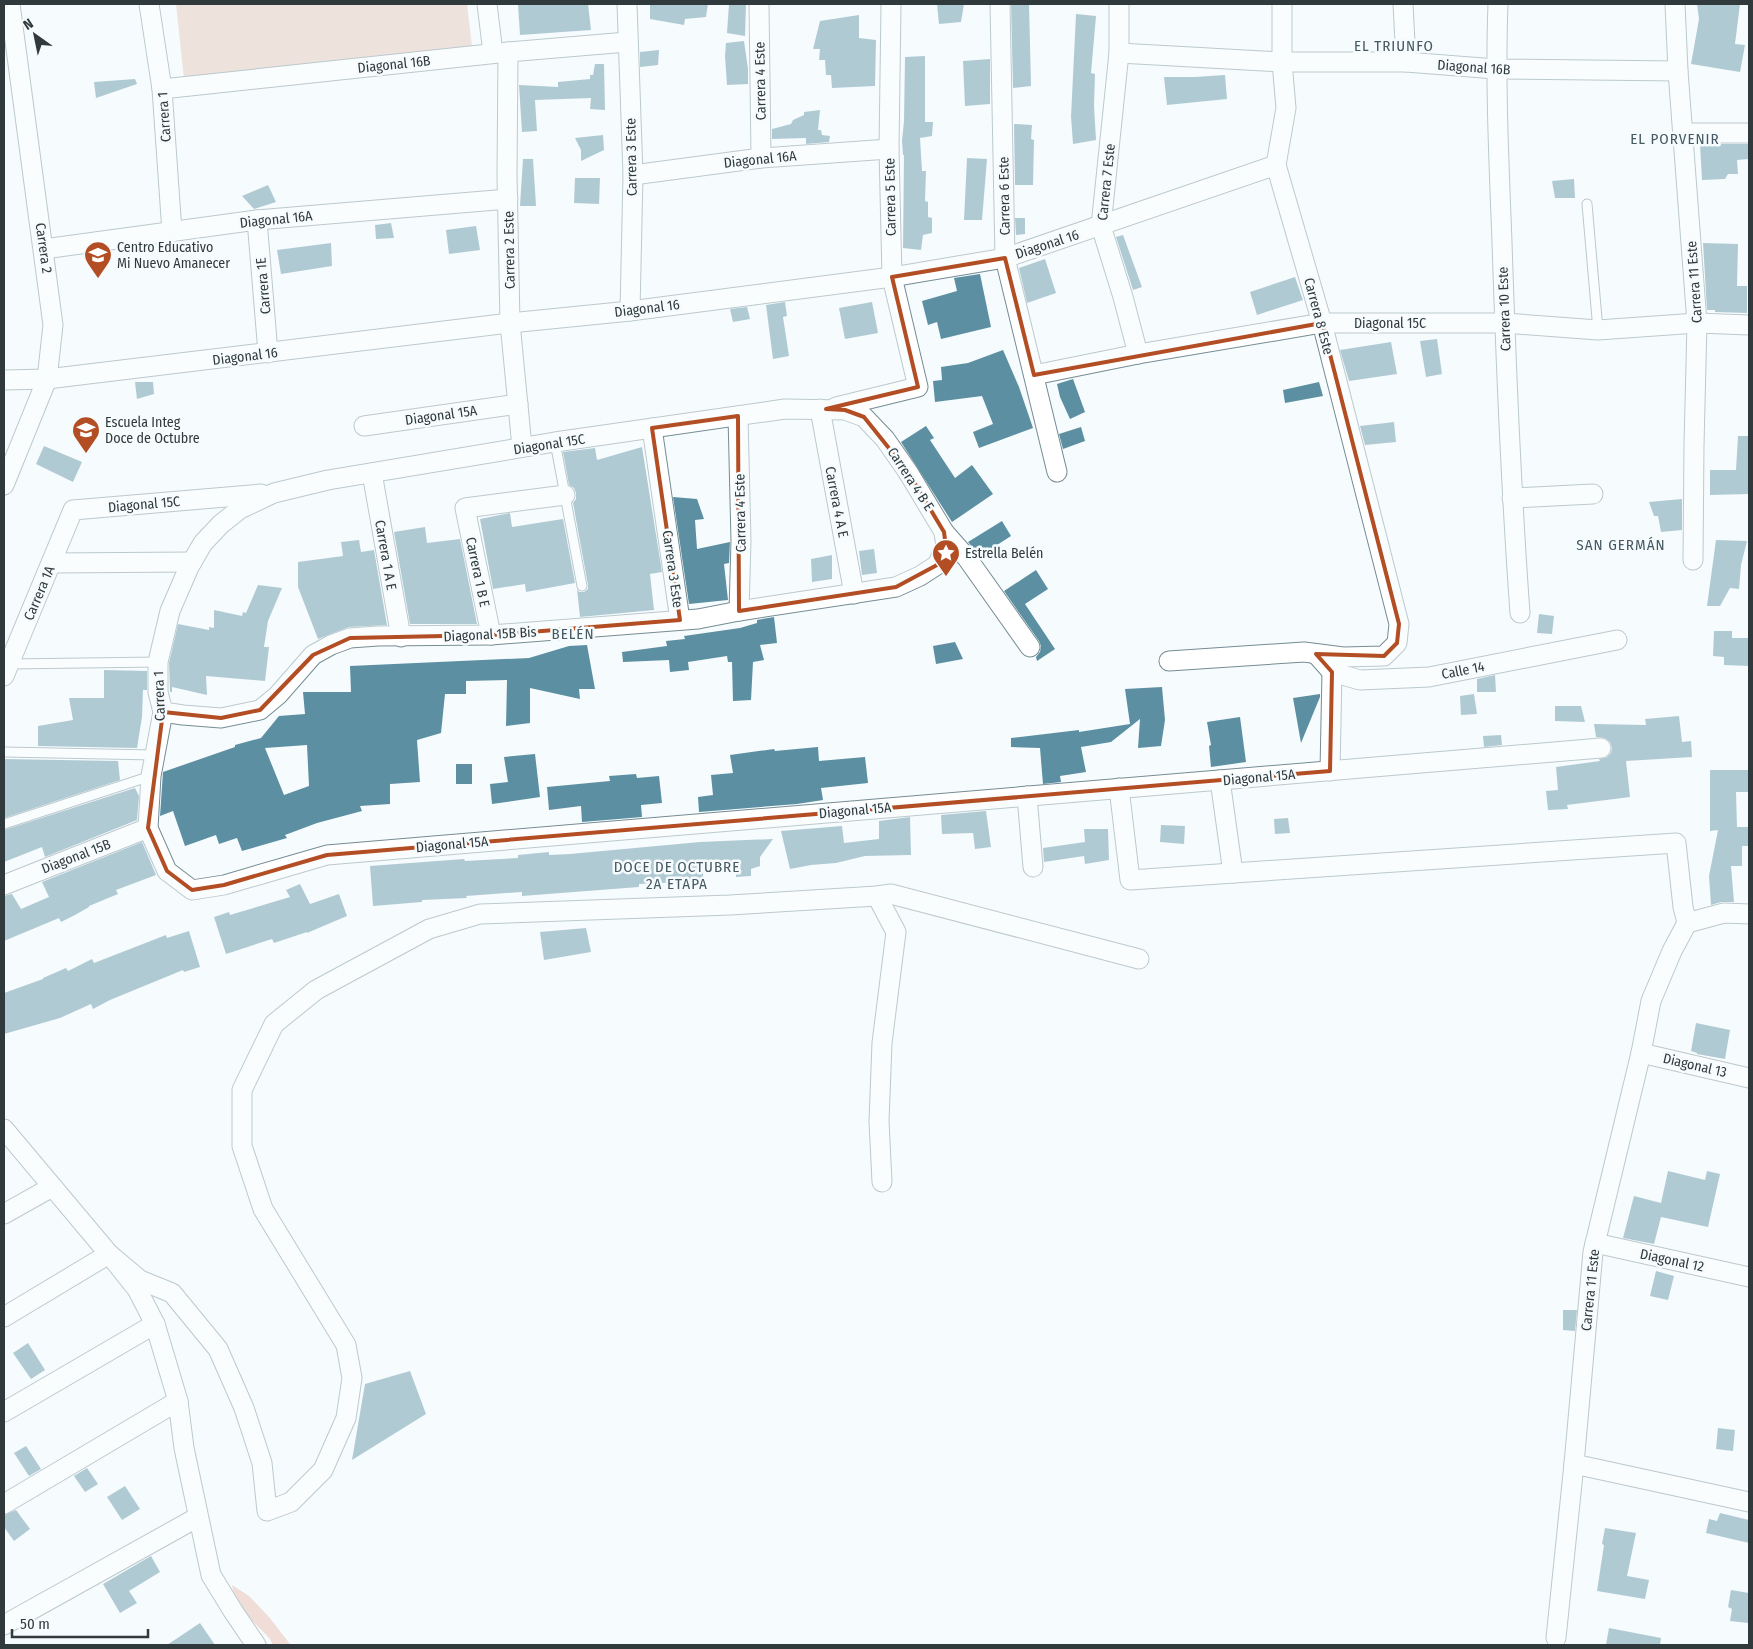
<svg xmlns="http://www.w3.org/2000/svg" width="1753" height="1649" viewBox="0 0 1753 1649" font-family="'Fira Sans Condensed',sans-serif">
<rect width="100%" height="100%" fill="#f6fbfd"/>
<polygon fill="#e5c3b7" points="176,4 467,4 472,46 184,79"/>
<path fill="#eab9a8" d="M232 1585 249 1596 269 1617 290 1644 295 1645H273L270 1639C255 1623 235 1607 232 1585Z"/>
<g fill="#5c8fa2" fill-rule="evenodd">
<polygon points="518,4 588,4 591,30 520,35"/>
<polygon points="650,4 708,4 706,17 685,19 684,25 650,19"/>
<polygon points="729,4 746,4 745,36 727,33"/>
<polygon points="937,4 964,4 961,22 939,24"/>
<polygon points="1011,4 1029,4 1031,86 1013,88"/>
<polygon points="1697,4 1740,4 1735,44 1745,45 1740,72 1691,64 1699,19"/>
<polygon points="1076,14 1096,16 1091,73 1095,74 1094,106 1096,140 1073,144 1071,117"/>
<polygon points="859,15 859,38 876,40 875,86 832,88 831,75 826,75 825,60 819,60 820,49 813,49 820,21"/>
<polygon points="744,41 748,69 748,84 727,85 725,56 726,43"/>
<polygon points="659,50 658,65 640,67 640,52"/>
<polygon points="925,56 925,122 933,122 932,136 920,138 922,171 926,171 925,201 928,202 928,217 932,218 932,233 923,235 921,250 903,248 904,155 903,155 902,141 904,121 905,57"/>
<polygon points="990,59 990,104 965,106 963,61"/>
<polygon points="595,64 604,64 605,110 590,109 591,98 535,100 537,131 522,132 519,85 558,87 558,82 590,79 590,75 593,75"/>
<polygon points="1225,75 1227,99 1167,105 1164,77 1195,77"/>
<polygon points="135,79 137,84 96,98 94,82"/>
<polygon points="820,110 818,130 821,130 822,135 830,136 829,142 806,144 806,138 772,139 772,129 791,124 793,120 804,115 804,112"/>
<polygon points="1014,124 1032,125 1031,139 1034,140 1033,185 1015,185"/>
<polygon points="603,135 604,150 581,161 581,150 575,138"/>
<polygon points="1700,144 1749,144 1749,159 1737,160 1738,174 1728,174 1725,179 1702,180"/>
<polygon points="967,158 987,159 982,220 964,220"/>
<polygon points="523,159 533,159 536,206 520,206"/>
<polygon points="575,178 600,178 599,204 574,203"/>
<polygon points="1574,179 1575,198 1555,198 1552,181"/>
<polygon points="268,185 276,202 254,209 242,196"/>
<polygon points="1015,218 1025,218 1025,234 1016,235"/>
<polygon points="391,223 394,238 376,239 375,225"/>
<polygon points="476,226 480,250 449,254 446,230"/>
<polygon points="1123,235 1142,287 1133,290 1116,237"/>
<polygon points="331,243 332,266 281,274 277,250"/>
<polygon points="1703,243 1738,244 1737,286 1747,286 1747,313 1715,312 1715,310 1707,310"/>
<polygon points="1045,259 1056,293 1027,303 1019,268"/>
<polygon points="980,274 991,327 941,339 937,322 928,325 922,301 957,291 954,278"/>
<polygon points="1295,277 1303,300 1257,315 1250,292"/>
<polygon points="785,302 787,316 783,317 789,356 773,359 766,305"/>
<polygon points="872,302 878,333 845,339 839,308"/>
<polygon points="747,307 750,319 733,322 730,309"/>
<polygon points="1437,339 1442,374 1426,377 1420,341"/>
<polygon points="1391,342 1397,374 1349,381 1340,350"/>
<polygon points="1003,350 1019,387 1033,428 979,448 973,432 993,424 982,396 935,402 933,381 942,380 941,367 968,363"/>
<polygon points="1073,379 1085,412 1070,419 1060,397 1057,384"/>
<polygon points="135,382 153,382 154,394 137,399"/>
<polygon points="1319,382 1323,396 1285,403 1283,390"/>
<polygon points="1394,422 1396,442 1365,445 1360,426"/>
<polygon points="926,426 934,438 930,440 955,478 972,465 993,494 952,522 901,442"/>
<polygon points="1081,427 1085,441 1063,449 1059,434"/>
<polygon points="1738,436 1749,436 1749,494 1710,495 1710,470 1736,470"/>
<polygon points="44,446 82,462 73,482 36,464"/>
<polygon points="642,447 662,572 650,574 654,610 580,617 577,589 579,592 584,592 588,589 588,585 573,503 576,499 576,493 574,488 569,485 563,452 595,448 597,460"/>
<polygon points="673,497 697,499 704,519 695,520 697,549 730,542 729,563 724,564 728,600 689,604"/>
<polygon points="1682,499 1682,530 1661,532 1658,516 1654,516 1649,502"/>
<polygon points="510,513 512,527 563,519 575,583 526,592 525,584 493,589 480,519"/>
<polygon points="1002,521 1011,536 980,556 968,542"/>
<polygon points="425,527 427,543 460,539 477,624 410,624 394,532"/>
<polygon points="359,540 361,552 374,550 387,625 349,627 318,639 298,587 298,562 343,556 341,542"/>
<polygon points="1716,540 1747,541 1741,565 1739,589 1730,588 1720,606 1707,606"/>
<polygon points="874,549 877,573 862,575 859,551"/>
<polygon points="832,555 832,579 812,582 811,559"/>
<polygon points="1036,570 1048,589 1025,604 1055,649 1037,661 1036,657 1040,652 1041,646 1039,641 1004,591"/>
<polygon points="258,585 282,588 268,621 264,647 269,647 265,681 206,676 207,695 172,687 172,692 170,692 169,663 178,624 209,630 209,627 214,628 214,610 242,616 243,612 246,613"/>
<polygon points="1539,614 1554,616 1552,634 1537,633"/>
<polygon points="774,617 777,643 760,645 764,660 753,662 751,700 733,701 732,662 728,662 727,656 688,662 689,670 670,672 669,660 623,662 622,652 667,646 666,641 685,639 684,636 740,628 757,623 757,620"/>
<polygon points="1714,631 1732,631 1732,638 1749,638 1749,666 1724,665 1724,657 1713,656"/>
<polygon points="955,642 963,659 936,664 933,646"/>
<path d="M587 645 595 689H579L580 699 530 688V723L506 726 507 680 466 681V694H445L441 733 417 740 420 782 390 784V804L360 806 362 811 317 823 285 835 287 838 242 851 237 838 219 844 216 835 185 846 173 811 160 816 163 772 235 747V745L261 738 279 716 305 714 303 692H351L350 666 529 658 569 646ZM307 745 309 786 284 795 265 748Z"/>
<polygon points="104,670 147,671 147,690 143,690 142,717 137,748 38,746 38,726 73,720 69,698 104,698"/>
<polygon points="1495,675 1496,692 1477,692 1477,679"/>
<polygon points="1162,687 1165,720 1161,746 1138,748 1140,719 1111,742 1081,747 1086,772 1060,776 1061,782 1043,784 1040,748 1011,747 1011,738 1079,730 1079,732 1130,724 1125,689"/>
<polygon points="1320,694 1320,697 1301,743 1293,698"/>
<polygon points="1474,694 1477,714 1461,715 1460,696"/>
<polygon points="1555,706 1581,706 1585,722 1555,721"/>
<polygon points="1679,716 1682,742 1691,741 1692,757 1626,761 1630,797 1567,805 1568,809 1548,810 1546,791 1558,790 1556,767 1600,761 1599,759 1607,757 1611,753 1612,748 1610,742 1605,738 1596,737 1594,724 1646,725 1645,719"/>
<polygon points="1240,717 1246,762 1211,767 1209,746 1211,745 1207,722"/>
<polygon points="1501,735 1502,745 1484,747 1483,736"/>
<polygon points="818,747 819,761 865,757 868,783 821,788 823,800 797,804 699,812 698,797 713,795 711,775 733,773 730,755 774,749 775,751"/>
<polygon points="535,754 540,797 492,804 490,784 508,782 504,757"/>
<polygon points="4,759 118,761 120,780 4,818"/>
<rect x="456" y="764" width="16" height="20"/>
<polygon points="1710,770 1748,770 1748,792 1736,792 1737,827 1749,827 1749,846 1742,846 1742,866 1731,866 1734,902 1721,902 1711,905 1709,876 1718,830 1710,831"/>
<polygon points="636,774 637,778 659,776 662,803 641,805 642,817 582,822 581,806 549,810 547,787 610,781 609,776"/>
<polygon points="135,788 139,796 137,820 45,857 42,847 4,862 4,830"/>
<polygon points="986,811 991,847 975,849 973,833 942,834 941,815"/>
<polygon points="910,817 911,855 865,856 836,863 811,865 790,869 781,831 842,826 844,843 879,839 879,821"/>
<polygon points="1288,818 1290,833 1275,834 1274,819"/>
<polygon points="1161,825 1185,826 1184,844 1160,842"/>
<polygon points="1084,829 1108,829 1109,860 1085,864 1084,856 1044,862 1043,848 1085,842"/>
<polygon points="773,839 760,857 760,866 751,869 751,876 736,877 735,861 703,865 703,881 639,884 639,887 522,896 522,892 466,896 467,898 422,900 422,902 373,906 370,866 464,859 465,861 518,858 518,855 549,852 549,855 570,854 700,842"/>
<polygon points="142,842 156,875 116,890 118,894 89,906 89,907 75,915 61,922 59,918 4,941 4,896 12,894 21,909 49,897 42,882"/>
<polygon points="300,884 310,904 339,894 347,916 307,933 307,932 274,943 272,939 226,954 214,917 229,912 230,915 290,897 286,890"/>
<polygon points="586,928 591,952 544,960 540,932"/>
<polygon points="189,931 200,967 184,972 183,970 110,1000 93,1009 91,1004 60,1018 4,1034 4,993 43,979 43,978 66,968 68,971 92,959 94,963 166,935 167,938"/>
<polygon points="1696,1023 1730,1030 1725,1059 1697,1054 1697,1053 1691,1051"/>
<polygon points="1668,1171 1705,1180 1707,1171 1720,1174 1708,1227 1661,1217 1654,1244 1623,1238 1634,1196 1661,1203"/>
<polygon points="1656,1271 1674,1276 1668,1300 1650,1296"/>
<polygon points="1563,1310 1577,1310 1575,1331 1563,1330"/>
<polygon points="28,1343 45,1370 31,1379 13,1353"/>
<polygon points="410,1371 426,1414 352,1460 365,1384"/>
<polygon points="1718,1428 1735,1430 1733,1451 1716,1449"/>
<polygon points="26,1446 41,1469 29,1476 14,1453"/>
<polygon points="87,1468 98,1484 85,1492 74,1476"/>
<polygon points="125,1486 140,1509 122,1520 107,1497"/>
<polygon points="16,1510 30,1529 14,1541 4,1527 4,1515"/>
<polygon points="1720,1513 1749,1520 1749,1543 1706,1533 1709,1519 1717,1521"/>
<polygon points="1605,1528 1636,1533 1627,1576 1649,1580 1645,1599 1597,1591 1604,1545 1602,1544"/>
<polygon points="151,1556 160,1572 129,1591 137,1603 120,1613 103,1584"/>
<polygon points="1731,1590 1749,1593 1748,1623 1730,1621 1732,1609 1728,1607"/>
<polygon points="200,1623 215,1645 167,1645"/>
<polygon points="1609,1628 1661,1638 1660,1645 1606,1645"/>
</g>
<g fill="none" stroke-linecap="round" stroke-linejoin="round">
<g stroke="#758c94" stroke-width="11">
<g id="lane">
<polyline points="1587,204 1598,330"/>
<polyline points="555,442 582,586"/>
<polyline points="9,664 158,662"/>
<polyline points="4,752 155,755"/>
<polyline points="4,824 151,776"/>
</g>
</g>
<g stroke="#758c94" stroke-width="21">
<g id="street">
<polyline points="149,4 162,89 172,232"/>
<polyline points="487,4 493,53"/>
<polyline points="627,4 633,175 630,311"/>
<polyline points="759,4 761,158"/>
<polyline points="1000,4 1005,258 1057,472"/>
<polyline points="1119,4 1119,53 1101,226 1123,297 1138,354"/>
<polyline points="1403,4 1406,62"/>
<path d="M1498 4C1495 83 1499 163 1502 242 1506 366 1511 490 1520 613"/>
<polyline points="1675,4 1678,71 1697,323 1694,445 1693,560"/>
<polyline points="508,52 507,175 510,323 522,447"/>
<polyline points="1119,53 1282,62 1406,62 1496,69 1678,71"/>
<polyline points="162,89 508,52 627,42"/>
<polyline points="1683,133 1749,133"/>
<polyline points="633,175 761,158 889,149"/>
<polyline points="257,220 268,353"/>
<polyline points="44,249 257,220 508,199"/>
<polyline points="1034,375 1138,354 1322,323 1504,323 1598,330 1697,323 1749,325"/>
<polyline points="4,380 47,379 510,323 630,311 892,277 1005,258 1276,165"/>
<polyline points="836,407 918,387 892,277 889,149 891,4"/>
<polyline points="820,409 854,594"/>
<polyline points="738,416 741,541 739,611"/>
<polyline points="364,426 518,404"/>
<polyline points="652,428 680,620"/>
<polyline points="372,473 401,637"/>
<polyline points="4,485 47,379 53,325 10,4"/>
<polyline points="1512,498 1593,494"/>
<polyline points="944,532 967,558 1030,647"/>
<polyline points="52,563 192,562"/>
<polyline points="491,635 465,508 565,495"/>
<polyline points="1316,654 1332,672 1360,680 1429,677 1617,640"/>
<polyline points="1169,661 1304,652 1343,657 1384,656 1397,643 1399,624 1322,323 1276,165 1286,108 1282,62 1282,4"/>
<polyline points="4,676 73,510 261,494"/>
<polyline points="163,712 183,715 221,718 260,710 278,695 313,655 331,645 350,638 378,636 491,635 698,619 739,611 896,587 920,576 937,565 946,547 944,532 908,472 885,439 864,417 845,410 785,409 555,442 328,480 274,493 240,509 221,524 203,543 189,567 170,611 158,662 158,692 163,712 151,776 148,828 167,871 192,890 224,885 327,855 1601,748"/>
<polyline points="1330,771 1332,672"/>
<polyline points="1220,780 1233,873"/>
<polyline points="1119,788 1130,880 1676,843 1683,907 1687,923"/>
<polyline points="1027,796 1033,867"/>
<polyline points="4,885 148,828"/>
<polyline points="877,896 896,932 882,1043 879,1121 882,1182"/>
<polyline points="1641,1053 1749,1078"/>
<polyline points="4,1129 109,1254 137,1289 155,1324 178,1401 184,1448 211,1575 233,1611 256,1645"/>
<polyline points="4,1214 52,1187"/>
<polyline points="1595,1243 1749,1277"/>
<polyline points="4,1317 109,1254 140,1280 172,1293 218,1349 244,1408 262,1463 267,1511 291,1502 323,1470 346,1418 352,1378 346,1345 263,1209 242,1146 242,1090 274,1024 316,990 429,929 480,914 730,905 877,896 891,894 1139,959"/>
<polyline points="4,1412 155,1324"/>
<polyline points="1574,1464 1749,1502"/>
<polyline points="4,1504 178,1401"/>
<polyline points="4,1625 198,1517"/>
<polyline points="1556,1638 1574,1464 1593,1252 1641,1053 1651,1001 1672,951 1687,923 1724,913 1749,914"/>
</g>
</g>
<use href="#lane" stroke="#fff" stroke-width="9"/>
<use href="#street" stroke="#fff" stroke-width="19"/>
</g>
<path d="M0 0H1753V1649H0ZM1005 258 1034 375 1322 323 1399 624 1397 643 1384 656 1316 654 1332 672 1330 771 327 855 224 885 192 890 167 871 148 828 163 712 221 718 260 710 313 655 350 638 491 635 680 620 652 428 738 416 739 611 896 587 937 565 946 547 944 532 908 472 864 417 845 410 826 409 918 387 892 277Z" fill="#f6fbfd" fill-opacity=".55" fill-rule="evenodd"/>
<path fill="none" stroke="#b34d23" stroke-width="4" stroke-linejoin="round" d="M1005 258 1034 375 1322 323 1399 624 1397 643 1384 656 1316 654 1332 672 1330 771 327 855 224 885 192 890 167 871 148 828 163 712 221 718 260 710 313 655 350 638 491 635 680 620 652 428 738 416 739 611 896 587 937 565 946 547 944 532 908 472 864 417 845 410 826 409 918 387 892 277Z"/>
<defs>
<g id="school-pin" transform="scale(1.4375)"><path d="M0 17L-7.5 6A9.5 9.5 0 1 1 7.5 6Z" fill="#b34d23" stroke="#f6fbfd"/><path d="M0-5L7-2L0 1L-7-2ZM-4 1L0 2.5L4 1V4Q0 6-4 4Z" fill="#fff"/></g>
<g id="sight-pin" transform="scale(1.4375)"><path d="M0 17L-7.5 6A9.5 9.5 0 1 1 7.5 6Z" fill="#b34d23" stroke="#f6fbfd"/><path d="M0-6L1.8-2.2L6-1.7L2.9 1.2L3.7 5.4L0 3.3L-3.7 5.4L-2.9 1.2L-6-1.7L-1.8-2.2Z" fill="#fff"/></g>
</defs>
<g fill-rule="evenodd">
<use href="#school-pin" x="98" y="255"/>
<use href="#school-pin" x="86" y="430"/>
<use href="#sight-pin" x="946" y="553"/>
</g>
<g text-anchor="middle" stroke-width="5" stroke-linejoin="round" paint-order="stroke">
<g font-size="14" fill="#303a3d" stroke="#f6fbfd">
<text transform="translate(394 64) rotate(-6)" y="5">Diagonal 16B</text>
<text transform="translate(1474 67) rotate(4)" y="5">Diagonal 16B</text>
<text transform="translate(760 81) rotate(-91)" y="5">Carrera 4 Este</text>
<text transform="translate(164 117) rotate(-94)" y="5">Carrera 1</text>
<text transform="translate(631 157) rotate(-91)" y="5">Carrera 3 Este</text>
<text transform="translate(760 159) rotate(-6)" y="5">Diagonal 16A</text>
<text transform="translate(1106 182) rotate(-84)" y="5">Carrera 7 Este</text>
<text transform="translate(1004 196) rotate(-91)" y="5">Carrera 6 Este</text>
<text transform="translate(890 197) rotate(-91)" y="5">Carrera 5 Este</text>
<text transform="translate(276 219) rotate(-6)" y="5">Diagonal 16A</text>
<text transform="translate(1047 244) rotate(-18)" y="5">Diagonal 16</text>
<text transform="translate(44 248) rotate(82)" y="5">Carrera 2</text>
<text transform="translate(509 250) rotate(-91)" y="5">Carrera 2 Este</text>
<text transform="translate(1694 282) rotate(-94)" y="5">Carrera 11 Este</text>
<text transform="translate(263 286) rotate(-95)" y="5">Carrera 1E</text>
<text transform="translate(647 308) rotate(-7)" y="5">Diagonal 16</text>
<text transform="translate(1504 309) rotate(-92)" y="5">Carrera 10 Este</text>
<text transform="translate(1319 316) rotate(75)" y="5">Carrera 8 Este</text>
<text x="1390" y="328">Diagonal 15C</text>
<text transform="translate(245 356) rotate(-7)" y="5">Diagonal 16</text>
<text transform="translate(441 415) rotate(-8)" y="5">Diagonal 15A</text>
<text transform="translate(549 444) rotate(-9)" y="5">Diagonal 15C</text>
<text transform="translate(911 479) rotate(57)" y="5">Carrera 4 B E</text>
<text transform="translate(837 502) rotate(79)" y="5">Carrera 4 A E</text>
<text transform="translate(144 504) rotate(-5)" y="5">Diagonal 15C</text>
<text transform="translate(740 513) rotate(-91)" y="5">Carrera 4 Este</text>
<text transform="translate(386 555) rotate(80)" y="5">Carrera 1 A E</text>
<text transform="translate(673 569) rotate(82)" y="5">Carrera 3 Este</text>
<text transform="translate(478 572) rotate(78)" y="5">Carrera 1 B E</text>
<text transform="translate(39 593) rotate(-67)" y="5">Carrera 1A</text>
<text transform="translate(490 634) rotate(-3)" y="5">Diagonal 15B Bis</text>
<text transform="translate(1463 670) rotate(-11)" y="5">Calle 14</text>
<text transform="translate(159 696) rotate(-92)" y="5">Carrera 1</text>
<text transform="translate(1259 777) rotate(-5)" y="5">Diagonal 15A</text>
<text transform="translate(855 810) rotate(-5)" y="5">Diagonal 15A</text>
<text transform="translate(452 844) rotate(-5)" y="5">Diagonal 15A</text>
<text transform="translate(76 856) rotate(-21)" y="5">Diagonal 15B</text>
<text transform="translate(1695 1065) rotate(13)" y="5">Diagonal 13</text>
<text transform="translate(1672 1260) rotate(12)" y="5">Diagonal 12</text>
<text transform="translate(1590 1290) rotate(-84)" y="5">Carrera 11 Este</text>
</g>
<g font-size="14" fill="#303a3d" stroke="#f6fbfd" text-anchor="start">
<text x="117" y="252">Centro Educativo<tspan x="117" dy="16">Mi Nuevo Amanecer</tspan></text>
<text x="105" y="427">Escuela Integ<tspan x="105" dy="16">Doce de Octubre</tspan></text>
<text x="965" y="558">Estrella Belén</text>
</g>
<g font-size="15" letter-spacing="1" fill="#445961" stroke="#f6fbfd">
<text x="1394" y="51">EL TRIUNFO</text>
<text x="1675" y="144">EL PORVENIR</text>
<text x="1621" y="550">SAN GERMÁN</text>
<text x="573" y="639">BELÉN</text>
<text x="677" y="872">DOCE DE OCTUBRE<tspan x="677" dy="17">2A ETAPA</tspan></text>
</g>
</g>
<rect width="1753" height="1649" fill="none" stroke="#303a3d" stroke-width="10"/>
<g transform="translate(35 35) rotate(327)" stroke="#f6fbfd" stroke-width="4" paint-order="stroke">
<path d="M0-4L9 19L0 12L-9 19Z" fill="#303a3d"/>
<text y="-8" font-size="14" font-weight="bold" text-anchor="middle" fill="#303a3d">N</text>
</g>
<path d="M12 1629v8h136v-8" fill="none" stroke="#303a3d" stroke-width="2.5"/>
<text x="20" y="1629" font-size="15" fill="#303a3d" stroke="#f6fbfd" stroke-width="4" paint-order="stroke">50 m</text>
</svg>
